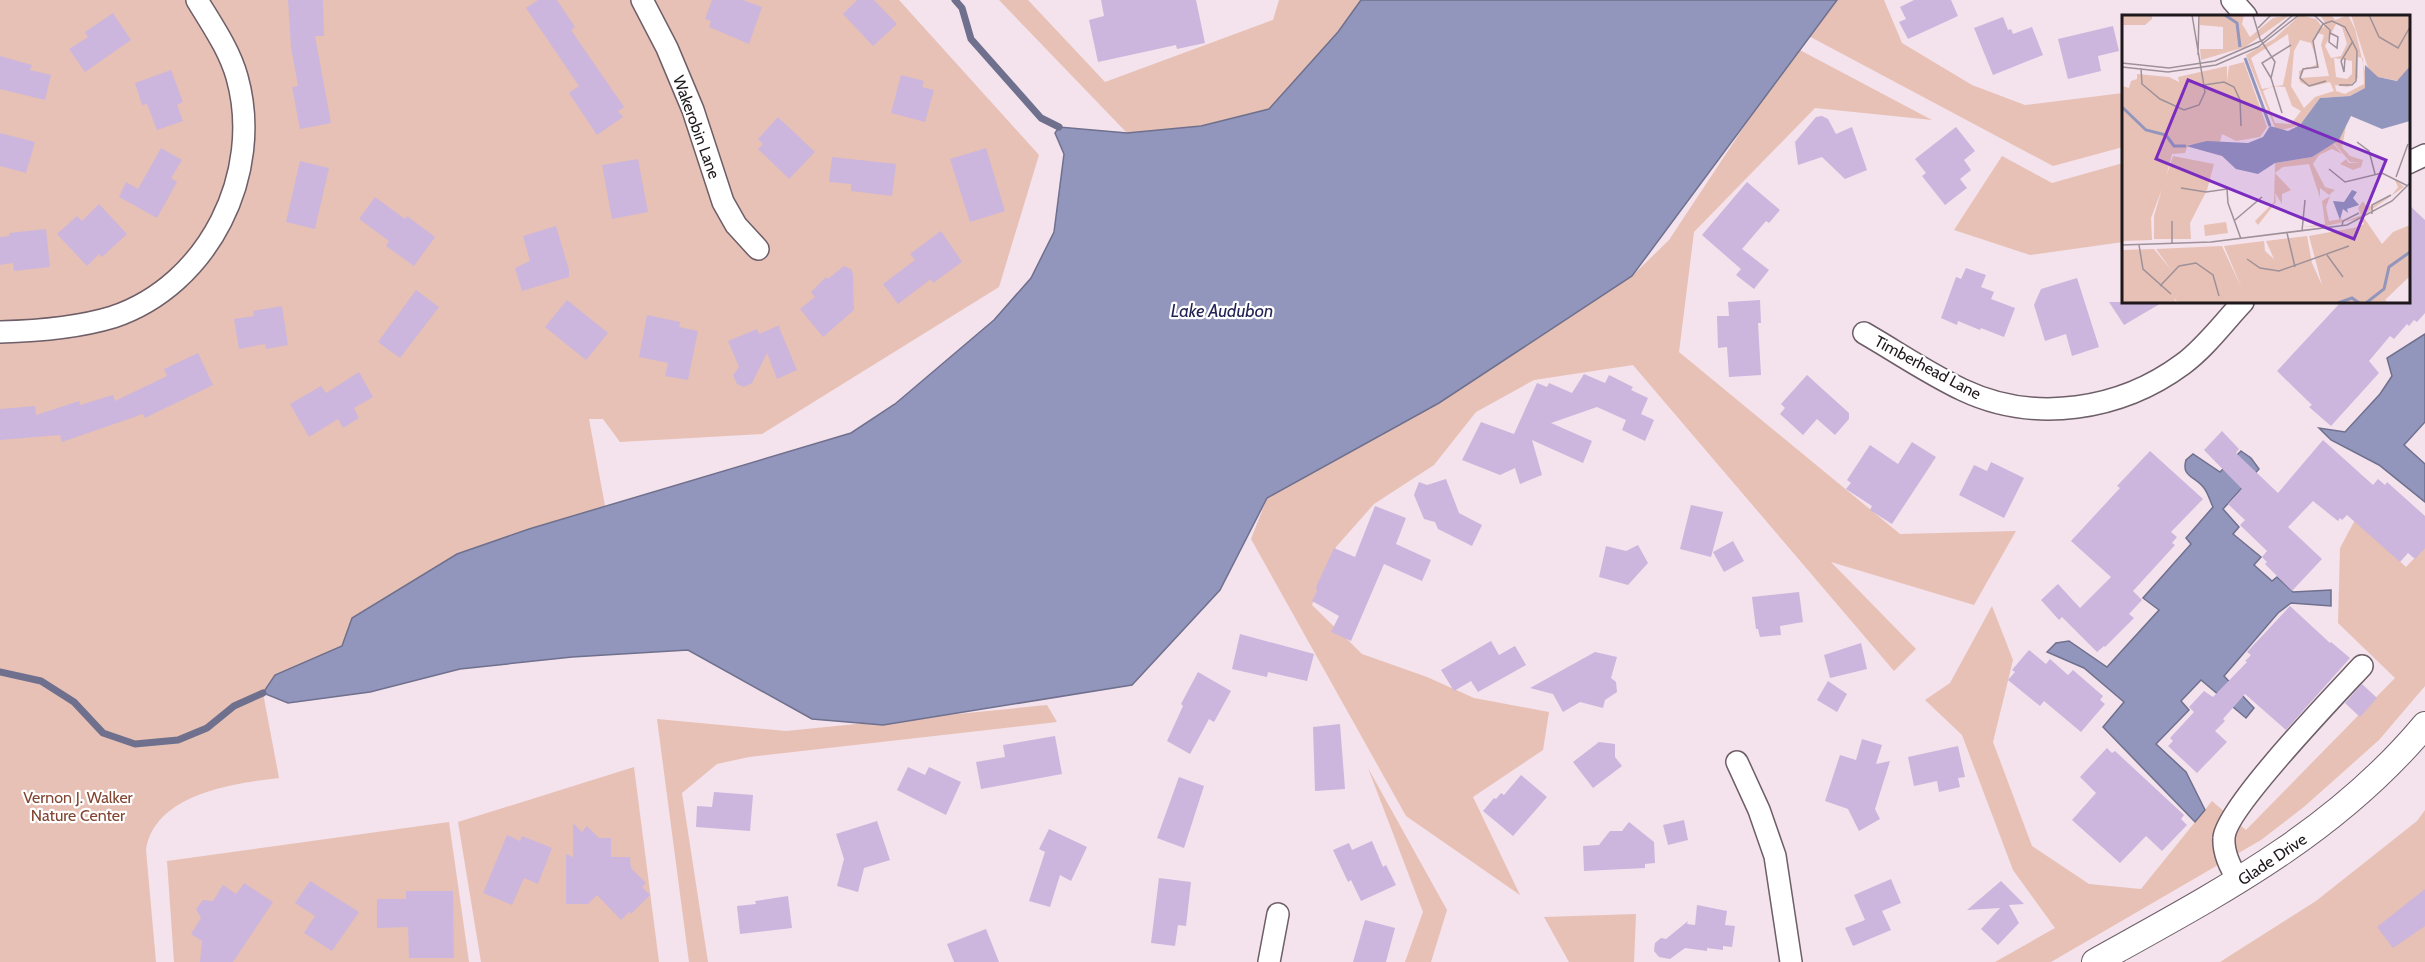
<svg xmlns="http://www.w3.org/2000/svg" width="2425" height="962" viewBox="0 0 2425 962" font-family="Cabin,sans-serif">
<rect width="100%" height="100%" fill="#f4e2ed"/>
<g fill="#e7c1b5">
<path d="M0 0H899L1039 155 999 287 762 434 620 442 603 419H589L605 506 529 529 457 554 342 646 275 675 263 693 279 778C234 783 154 794 146 850L156 962H0Z"/>
<polygon points="999,0 1028,0 1105,82 1273,20 1279,0 1361,0 1338,32 1269,109 1201,126 1127,133"/>
<polygon points="1828,0 1884,0 1902,43 1972,85 2025,105 2123,93 2123,147 2053,166 1805,34"/>
<polygon points="1796,48 1932,120 1815,108 1694,232 1679,352 1900,534 2016,531 1974,605 1831,562 1916,649 1894,671 1633,365 1534,380 1476,412 1434,465 1374,504 1336,547 1312,605 1362,654 1427,677 1474,698 1549,712 1543,750 1473,797 1520,895 1406,816 1251,539 1267,498 1439,403 1632,276 1669,240"/>
<polygon points="2002,156 2052,183 2123,163 2123,242 2030,255 1954,230"/>
<polygon points="2355,520 2406,567 2425,547 2425,686 2379,740 2305,806 2261,840 2051,962 1995,962 2055,928 2013,870 1962,735 1925,700 1950,683 1992,606 2013,660 1993,742 2032,846 2089,884 2141,889 2212,801 2246,830 2395,678 2338,623 2340,548"/>
<polygon points="1047,705 1057,722 749,757 717,764 682,793 708,962 689,962 657,719 786,731"/>
<polygon points="634,767 659,962 481,962 458,822"/>
<polygon points="1368,768 1447,910 1431,962 1405,962 1423,912"/>
<polygon points="2425,810 2425,962 2220,962 2316,901 2417,821"/>
<polygon points="449,822 469,962 174,962 167,861"/>
<polygon points="1636,914 1634,962 1569,962 1544,917"/>
</g>
<g fill="#9296bd" stroke="#6f708d" stroke-width="1.5">
<polygon points="1361,0 1837,0 1632,276 1439,403 1267,498 1220,590 1132,685 883,725 812,719 688,650 572,657 460,669 370,692 288,703 263,693 275,675 342,646 352,618 457,554 529,529 851,433 895,404 994,320 1031,278 1054,232 1064,154 1055,133 1059,127 1127,133 1201,126 1269,109 1338,32"/>
<polygon points="2425,334 2425,422 2404,445 2425,464 2425,502 2379,465 2331,440 2319,428 2345,432 2380,394 2392,376 2387,358"/>
<path d="M2241 451 2251 458 2259 469 2223 509 2239 527 2233 534 2261 557 2254 565 2272 581 2277 577 2293 592 2331 590V606L2291 603 2278 613 2224 676 2254 708 2246 718 2201 680 2181 701 2189 710 2156 744 2186 772 2205 810 2195 822 2103 727 2124 702 2084 668 2047 652 2056 643 2069 641 2107 667 2159 610 2143 598 2191 544 2186 538 2213 507C2210 501 2208 493 2204 488 2195 476 2181 477 2186 460L2193 454 2220 472Z"/>
</g>
<g fill="none" stroke-linecap="round" stroke-linejoin="round">
<g stroke="#6f708d" stroke-width="7">
<polyline points="955,0 962,8 971,39 1041,118 1059,127"/>
<polyline points="0,672 41,681 74,702 103,733 135,744 178,740 207,728 234,706 263,693"/>
</g>
</g>
<g fill="#ccb6dd">
<polygon points="288,0 323,0 324,36 315,36 331,123 300,129 292,87 298,86 291,47"/>
<polygon points="538,0 557,0 575,27 571,30 624,107 618,111 623,117 597,135 569,93 579,86 526,8"/>
<polygon points="712,0 743,0 762,7 749,44 709,27 711,21 705,19"/>
<polygon points="857,0 874,0 897,24 873,46 843,14"/>
<polygon points="1101,0 1196,0 1205,43 1177,49 1176,45 1098,62 1089,20 1104,16"/>
<polygon points="1914,0 1951,0 1958,16 1908,39 1899,22 1906,19 1900,7"/>
<polygon points="113,13 131,40 85,72 69,49 88,37 85,32"/>
<polygon points="2003,17 2008,30 2011,29 2013,34 2032,27 2043,55 1993,75 1974,28"/>
<polygon points="2113,26 2119,51 2098,56 2101,71 2068,79 2058,39"/>
<polygon points="0,56 32,65 30,70 51,75 45,100 0,89"/>
<polygon points="171,70 183,102 177,105 183,121 157,130 147,104 142,105 135,83"/>
<polygon points="901,75 924,81 922,87 934,90 925,122 891,113"/>
<polygon points="1822,116 1828,119 1836,134 1852,127 1867,170 1845,179 1822,157 1798,165 1795,142 1816,117"/>
<polygon points="778,117 815,152 789,179 758,149 763,144 758,139"/>
<polygon points="1956,127 1975,151 1964,160 1971,170 1960,179 1967,188 1945,205 1922,176 1926,173 1915,159"/>
<polygon points="0,133 35,142 26,173 0,166"/>
<polygon points="161,148 182,160 171,178 177,182 157,218 119,197 126,182 138,189"/>
<polygon points="986,148 1005,211 970,222 950,159"/>
<polygon points="832,157 896,164 892,196 851,191 851,184 829,182"/>
<polygon points="638,159 648,212 612,219 602,165"/>
<polygon points="300,161 329,168 315,229 286,222"/>
<polygon points="1747,182 1780,210 1769,223 1766,221 1742,249 1769,270 1754,289 1736,275 1741,269 1702,235"/>
<polygon points="375,197 405,219 407,216 435,237 414,266 386,246 389,241 359,219"/>
<polygon points="99,204 127,234 102,257 99,254 87,266 57,234 77,216 82,221"/>
<polygon points="2409,205 2425,220 2425,313 2417,322 2414,320 2409,326 2407,324 2394,339 2390,336 2369,361 2379,373 2331,426 2309,407 2312,405 2277,371 2341,302 2409,302"/>
<polygon points="556,226 569,270 569,277 522,291 515,268 530,261 523,236"/>
<polygon points="46,229 50,267 14,271 13,263 0,265 0,237 9,236 9,233"/>
<polygon points="941,231 962,262 933,283 931,279 898,304 883,284 915,260 910,254"/>
<polygon points="844,266 851,269 853,274 854,310 823,337 800,309 815,297 811,292 826,277 828,279"/>
<polygon points="1966,268 1986,275 1981,287 1994,292 1991,299 2015,308 2004,337 1981,328 1980,330 1958,321 1957,325 1941,318 1956,277 1961,279"/>
<polygon points="2077,278 2099,347 2072,356 2066,334 2045,341 2034,305 2041,289"/>
<polygon points="416,290 439,307 400,358 378,342"/>
<polygon points="567,300 608,333 586,360 545,327"/>
<polygon points="1760,300 1761,323 1758,323 1761,375 1729,377 1727,347 1718,348 1717,316 1729,316 1728,302"/>
<polygon points="2109,302 2163,302 2124,325"/>
<polygon points="282,306 288,345 266,349 265,344 239,349 234,319 254,316 253,311"/>
<polygon points="647,315 680,322 679,327 698,331 688,380 665,376 668,363 639,357"/>
<polygon points="780,325 779,327 797,370 777,379 767,353 752,383 744,387 737,384 733,375 739,367 728,341 757,329 759,334"/>
<polygon points="198,353 213,385 145,418 143,414 62,442 60,435 0,440 0,409 35,406 36,415 79,401 80,405 113,395 115,401 167,376 164,369"/>
<polygon points="359,372 373,397 354,408 359,418 343,428 338,419 309,437 290,404 321,386 326,393"/>
<polygon points="1584,374 1605,383 1609,375 1633,387 1631,390 1648,398 1641,414 1654,420 1645,441 1622,430 1626,420 1597,407 1551,423 1592,441 1583,463 1532,440 1542,475 1520,484 1515,468 1500,475 1462,460 1481,422 1514,434 1537,383 1547,387 1549,383 1572,393"/>
<polygon points="1807,375 1849,413 1849,419 1835,435 1817,419 1803,435 1780,414 1785,408 1781,404"/>
<polygon points="2222,431 2239,449 2236,453 2278,493 2323,440 2373,485 2378,479 2385,485 2387,482 2425,516 2425,548 2415,559 2408,553 2400,562 2347,515 2342,520 2340,518 2338,521 2313,501 2288,527 2322,559 2292,591 2265,564 2267,562 2262,557 2267,551 2240,525 2245,520 2228,504 2242,489 2204,450"/>
<polygon points="1912,442 1936,457 1892,524 1870,510 1872,506 1846,489 1851,483 1847,480 1870,445 1898,464"/>
<polygon points="2150,451 2203,499 2171,532 2177,537 2172,543 2175,545 2133,591 2142,600 2129,614 2134,618 2105,647 2104,646 2097,652 2062,617 2059,620 2041,600 2058,584 2080,608 2111,577 2071,541 2120,488 2117,486"/>
<polygon points="1991,462 2024,478 2004,518 1959,495 1974,465 1987,471"/>
<polygon points="1446,479 1459,513 1482,525 1472,546 1438,529 1435,522 1424,519 1414,495 1419,482 1427,485"/>
<polygon points="1691,505 1723,512 1711,557 1680,549"/>
<polygon points="1375,506 1406,518 1396,544 1431,560 1422,581 1384,564 1351,641 1331,632 1339,616 1312,601 1317,591 1316,587 1334,548 1355,557"/>
<polygon points="1733,541 1744,561 1724,572 1713,552"/>
<polygon points="1638,545 1648,563 1628,585 1599,577 1606,546 1626,551"/>
<polygon points="1799,592 1803,622 1780,626 1781,635 1760,637 1758,629 1756,629 1752,597"/>
<polygon points="2290,606 2330,643 2331,642 2350,658 2286,730 2245,694 2223,719 2225,721 2215,731 2227,742 2197,773 2168,746 2173,741 2170,738 2194,712 2189,707 2204,691 2213,697 2247,662 2245,661 2251,655 2247,652"/>
<polygon points="1240,634 1314,654 1307,681 1268,672 1267,677 1232,669"/>
<polygon points="1491,641 1499,655 1515,646 1526,665 1478,692 1471,681 1454,691 1441,670"/>
<polygon points="1861,643 1867,669 1830,678 1824,655"/>
<polygon points="2029,650 2046,664 2050,659 2068,675 2073,670 2103,696 2100,700 2105,704 2081,732 2044,701 2040,706 2008,680 2015,672 2012,670"/>
<polygon points="1595,652 1617,657 1611,678 1616,682 1617,692 1605,700 1603,708 1580,702 1563,712 1553,694 1530,688"/>
<polygon points="1198,672 1231,691 1214,722 1209,719 1190,754 1167,741 1183,706 1181,704"/>
<polygon points="1828,681 1847,694 1837,712 1817,700"/>
<polygon points="2362,684 2377,698 2360,717 2345,703"/>
<polygon points="1340,724 1345,789 1315,791 1313,727"/>
<polygon points="1055,736 1062,774 981,789 976,762 1005,757 1003,745"/>
<polygon points="1862,739 1882,745 1876,764 1890,761 1875,809 1880,819 1859,831 1848,809 1825,801 1840,755 1856,760"/>
<polygon points="1599,742 1615,744 1615,757 1622,766 1593,788 1573,762"/>
<polygon points="1958,746 1965,777 1958,778 1960,787 1939,792 1937,781 1914,786 1908,757"/>
<polygon points="2107,748 2112,753 2115,751 2184,815 2181,819 2187,825 2162,851 2146,836 2120,863 2072,820 2096,793 2080,777"/>
<polygon points="908,767 925,775 929,767 961,782 946,815 897,790"/>
<polygon points="1521,775 1547,797 1513,836 1483,811 1494,798 1496,799 1501,793 1504,795"/>
<polygon points="1179,777 1204,786 1184,848 1157,838"/>
<polygon points="714,792 753,795 750,831 696,827 697,806 712,807"/>
<polygon points="1684,820 1688,840 1668,845 1663,825"/>
<polygon points="877,821 890,860 864,868 858,892 837,886 844,859 836,834"/>
<polygon points="1629,822 1654,842 1655,863 1645,864 1645,868 1584,871 1583,846 1599,845 1610,831 1622,831"/>
<polygon points="573,823 582,832 587,826 599,838 611,838 611,857 630,857 631,868 646,883 642,887 650,895 631,914 629,912 621,920 597,895 588,904 566,904 566,854 573,857"/>
<polygon points="1049,829 1087,847 1071,881 1060,875 1050,907 1029,901 1045,852 1039,849"/>
<polygon points="507,835 520,841 522,836 552,848 538,884 524,878 512,905 483,893"/>
<polygon points="1372,841 1383,867 1386,865 1396,885 1361,901 1351,880 1348,882 1333,850 1349,843 1352,850"/>
<polygon points="1159,878 1191,882 1186,926 1178,925 1175,946 1151,943"/>
<polygon points="1891,879 1901,903 1882,911 1891,930 1853,946 1845,928 1865,920 1854,895"/>
<polygon points="310,881 359,912 332,951 304,933 315,916 295,903"/>
<polygon points="2001,881 2024,904 2009,905 2019,923 1998,945 1981,929 2000,908 1967,910"/>
<polygon points="244,883 273,902 233,962 200,962 202,941 191,934 201,918 196,909 203,900 213,901 223,885 236,894"/>
<polygon points="2425,889 2425,926 2393,948 2377,927"/>
<polygon points="406,891 453,891 454,958 409,958 408,927 377,928 377,899 406,899"/>
<polygon points="788,896 792,928 740,934 737,906 756,904 755,901"/>
<polygon points="1697,905 1727,911 1725,925 1735,926 1732,947 1723,946 1723,950 1707,948 1707,951 1685,948 1670,959 1659,957 1654,951 1655,943 1661,938 1666,939 1688,921 1687,924 1695,925"/>
<polygon points="1365,920 1395,928 1386,962 1353,962"/>
<polygon points="986,929 999,962 954,962 947,944"/>
</g>
<g fill="none" stroke-linecap="round" stroke-linejoin="round">
<g stroke="#6d5e68" stroke-width="24">
<g id="minor">
<polyline points="642,0 667,48 693,110 723,202 736,225 758,249"/>
<polyline points="2232,0 2246,16"/>
<polyline points="2408,163 2425,155"/>
<path d="M0 332C38 331 77 328 113 317 209 285 264 173 237 77 229 49 212 25 197 0"/>
<path d="M1864 333C1897 352 1929 374 1963 390 2035 424 2121 410 2183 364 2206 347 2224 322 2243 302"/>
<polyline points="1737,762 1759,810 1775,856 1791,962"/>
<path d="M2239 881C2231 869 2223 854 2224 838 2225 809 2337 693 2362 666"/>
<polyline points="1269,962 1278,914"/>
</g>
</g>
<g stroke="#6d5e68" stroke-width="28">
<path id="tertiary" d="M2095 962C2217 894 2334 834 2425 725"/>
</g>
<use href="#minor" stroke="#fff" stroke-width="21"/>
<use href="#tertiary" stroke="#fff" stroke-width="26"/>
</g>
<g text-anchor="middle" stroke-width="4.5" stroke-linejoin="round" paint-order="stroke">
<g font-size="16" fill="#1e181c" stroke="#fff">
<text transform="translate(697 127) rotate(70)" y="6">Wakerobin Lane</text>
<text transform="translate(1928 367) rotate(28)" y="6">Timberhead Lane</text>
<text transform="translate(2272 859) rotate(-34)" y="6">Glade Drive</text>
</g>
<g font-size="16" fill="#814531" stroke="#fff">
<text x="78" y="803">Vernon J. Walker<tspan x="78" dy="18">Nature Center</tspan></text>
</g>
<g font-size="18" font-style="italic" fill="#242355" stroke="#fff">
<text x="1222" y="317">Lake Audubon</text>
</g>
</g>
<g transform="translate(2122 15)">
<rect width="288" height="288" fill="#f4e2ed"/>
<path d="M0 0H30V4L23 10H0ZM78 0H122L120 9 128 22 151 3 168 0 123 32 79 45 78 34H101V12L78 10ZM178 0 194 4 201 13 204 9 198 0H209L213 5 226 0 233 14 245 65 243 73 228 81 198 83 178 110 160 115 153 113 124 40 152 24ZM214 9 220 12 225 29 219 41 209 43 203 31ZM196 18 202 20 199 30 207 61 178 63 184 52H196L191 26ZM166 19 168 36 161 70 140 74 129 43ZM178 25 189 28 195 46 194 50 177 56 178 67 188 72 208 67 212 76 193 82 182 93 169 71 172 36ZM236 42 241 43 242 69 223 79 214 76 213 70 226 72 236 63ZM212 43 230 46V59L225 64 214 62ZM151 71 163 72 170 91 179 96 169 109 153 108 141 76ZM229 0H288V51L278 66 255 62 246 53ZM122 47 145 112 138 122 114 126 100 119 98 127 66 130 63 138 50 139 44 162 51 141 92 149 85 175 68 208 69 224H32V201L40 174 29 203 30 225 0 226V71L7 73 9 66 15 64V59L47 62 57 67 56 62 105 51V66L107 51ZM226 100 220 132 228 141 241 145 239 152 231 155 218 149 224 144 227 148H238L228 147 212 128ZM211 128 220 139 210 134 197 140 191 149 203 172 213 175 207 180 198 173V183L187 149 161 152 153 158 169 175 160 179V189L153 178 154 187 136 210 133 206 152 187 153 148 190 142ZM272 163 282 172 236 204 204 211 181 212 203 209 200 186 208 181 204 192 207 206 220 204 222 207 239 200 236 193 241 186 244 191H251L270 180 276 172ZM242 203 260 229 271 217 288 210V261L263 285 266 288H56L52 283 54 288H0V235L32 234 50 256 34 234 100 231 120 274 102 231 142 226 143 236 152 244 144 226 185 221 190 248 200 270 187 221 236 212 242 209 239 205ZM104 207 106 218 83 221 82 210Z" fill="#e7c1b5" fill-rule="evenodd"/>
<path d="M243 50 256 62 275 66 288 51V106L260 114 229 101 217 125 190 142 153 148 136 159 114 154 100 141 64 131 85 126 126 128 141 122 148 111 166 116 178 110 198 83 228 81 243 73ZM230 175 235 177 231 183 237 190 225 194 226 198 221 194 218 205 211 186 222 187Z" fill="#9296bd"/>
<path fill="none" stroke="#9296bd" stroke-width="3" d="M103 0 115 8 118 32M123 43 148 111M0 92 24 115 44 120 52 131H64M216 288 230 283 237 288M244 288 262 274 267 252 288 237"/>
<path fill="none" stroke="#9e9199" stroke-width="1.5" d="M131 0 138 24 153 47 149 63 160 98M192 0 208 15 207 27 215 33 216 22 208 18M247 0 257 22 276 33 288 12M201 9 191 26 196 52 181 54 178 63 187 71 204 66M201 9 210 6 223 12 235 36 234 66 230 70H217M136 13 149 0M76 40 77 0M223 43 222 57 219 46 231 26M0 48 47 53 93 46 141 25 171 0M0 52 46 57 94 50 136 32 177 0M19 53 20 69 38 84 62 95 77 90 83 77 70 0M149 63 140 48 169 30M82 70 102 67 112 72 118 85 119 111M235 127 247 136 253 159M207 154 223 167 260 158 286 171M274 162 286 129M59 173 84 177 105 174 106 188 119 224M250 199V190L269 180M113 205 140 182M50 206V229M220 211 221 206 237 198M180 216 183 185M165 218 173 252M0 230 89 227 225 210 270 186 288 168M17 230 21 254 49 279M205 240 221 262M125 244 138 253 157 256 227 231M38 271 57 251 74 248 91 260 97 281"/>
<path fill="#7b2cbf" fill-opacity="0.15" stroke="#7b2cbf" stroke-width="3" d="M66 65 264 145 232 224 34 144Z"/>
<rect width="288" height="288" fill="none" stroke="#1e181c" stroke-width="3"/>
</g>
</svg>
